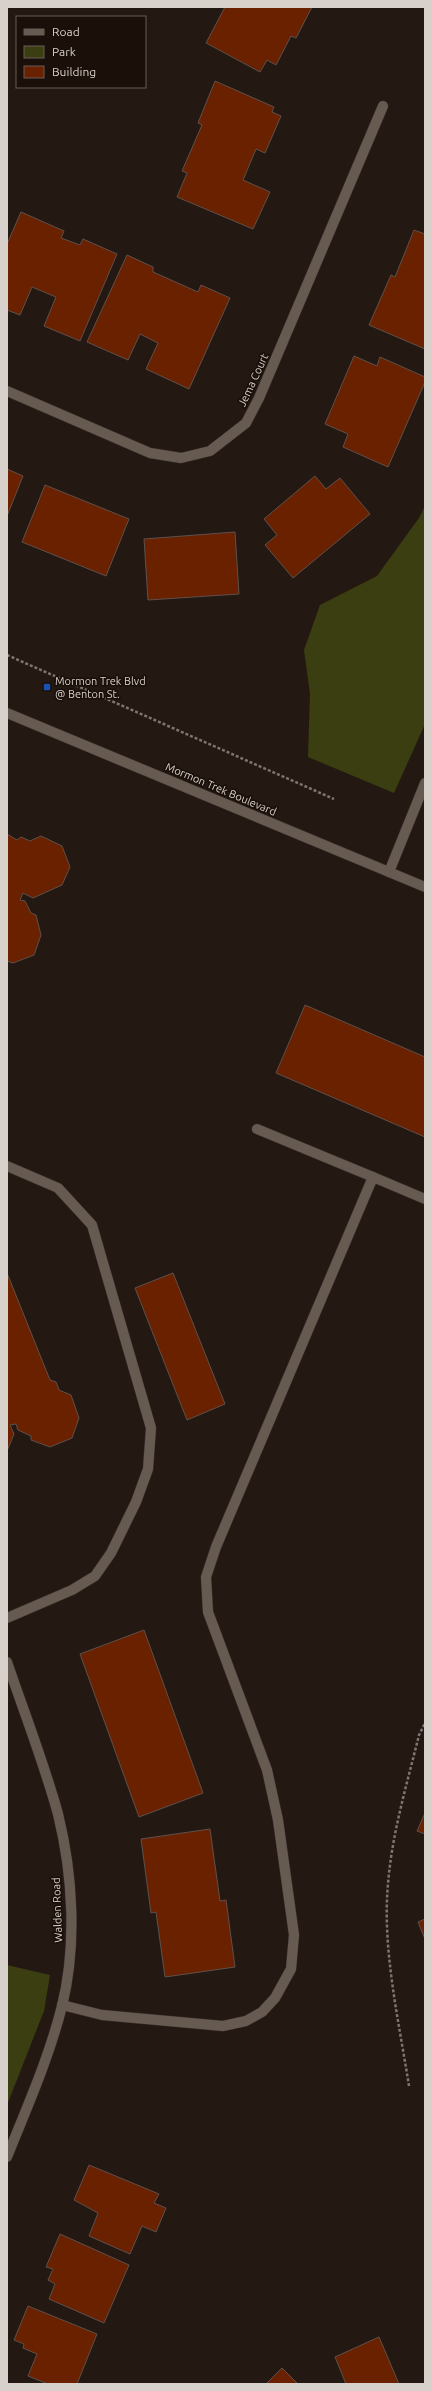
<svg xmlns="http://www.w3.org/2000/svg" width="432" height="2391" viewBox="0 0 432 2391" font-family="Ubuntu,sans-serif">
<rect width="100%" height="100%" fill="#241912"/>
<g fill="#3b3e11">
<polygon points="425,506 425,724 394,793 308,757 310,694 304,650 320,605 377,576 419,518"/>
<polygon points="7,1965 50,1975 44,2011 7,2105"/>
</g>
<g fill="#692100" stroke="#5f504b">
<polygon points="225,7 312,7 296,38 291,36 276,65 267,60 260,72 206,43"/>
<polygon points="215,81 274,107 272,112 281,116 265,153 256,149 243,180 270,192 253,229 177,197 187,173 182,171 202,125 198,123"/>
<polygon points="21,212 64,231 61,238 80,245 83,239 117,254 80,341 44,326 56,297 32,287 20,315 7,310 7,244"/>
<polygon points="414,230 425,234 425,349 369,325 391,275 395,277"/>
<polygon points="127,255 153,267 153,272 198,292 201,285 230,298 189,389 146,369 158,343 140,334 128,360 87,342"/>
<polygon points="354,356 377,366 380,357 425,377 425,382 388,467 343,447 348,434 325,424"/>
<polygon points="7,469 23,476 7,516"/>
<polygon points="315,476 326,489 340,478 370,514 293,578 265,545 277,535 264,519"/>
<polygon points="45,485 129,519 106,576 22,542"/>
<polygon points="235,532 239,594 148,600 144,539"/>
<polygon points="7,834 17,840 21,837 30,841 41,836 62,846 70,867 62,885 33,898 23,893 20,900 25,901 31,913 36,915 41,935 34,955 13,963 7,961"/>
<polygon points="305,1005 425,1057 425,1137 276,1073"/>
<polygon points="7,1273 50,1380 56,1382 59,1390 71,1395 79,1418 72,1438 50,1447 31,1440 31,1436 18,1430 16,1424 10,1425 14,1434 7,1451"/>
<polygon points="173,1273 225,1404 187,1420 135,1288"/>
<polygon points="144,1630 203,1793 139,1817 80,1654"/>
<polygon points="425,1813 425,1834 417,1831"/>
<polygon points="210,1829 220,1901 226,1900 235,1967 165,1977 156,1912 151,1913 141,1839"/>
<polygon points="425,1919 425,1939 418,1922"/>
<polygon points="89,2165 159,2194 154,2203 166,2208 156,2232 142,2226 130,2254 89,2236 98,2213 74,2200"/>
<polygon points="60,2234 129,2265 104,2323 49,2299 55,2284 48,2280 53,2269 46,2267"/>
<polygon points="28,2306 97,2334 77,2384 48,2384 28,2376 37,2354 23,2348 24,2344 14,2340"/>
<polygon points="379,2337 399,2384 346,2384 335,2357"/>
<polygon points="282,2368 298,2384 266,2384"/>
</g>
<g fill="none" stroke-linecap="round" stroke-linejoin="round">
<g stroke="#39322e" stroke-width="11">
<g id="lane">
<polyline points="389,872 425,783"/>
<polyline points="257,1129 373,1177"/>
<polyline points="7,1166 58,1188 92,1225 151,1428 148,1469 136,1502 111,1553 95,1576 72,1590 7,1618"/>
<polyline points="62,2005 102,2015 223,2026 246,2021 262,2012 275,1998 291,1969 294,1935 278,1820 267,1770 208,1612 206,1577 216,1547 373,1177 425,1199"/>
</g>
</g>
<g stroke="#39322e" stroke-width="11">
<g id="street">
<polyline points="7,391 150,453 181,458 210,451 246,423 259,398 383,106"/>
<path d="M7 1662C24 1712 44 1763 58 1814 73 1875 77 1945 62 2006 49 2058 27 2107 7 2157"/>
</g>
</g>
<g stroke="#39322e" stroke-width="11">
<polyline id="secondary" points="7,713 425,887"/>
</g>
<g stroke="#7e756f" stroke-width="2.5" stroke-dasharray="3 2" stroke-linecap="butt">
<polyline points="7,655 334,799"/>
<path d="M409 2086C399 2022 382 1949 388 1884 392 1833 407 1784 419 1735L425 1723"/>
</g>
<use href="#lane" stroke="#675a51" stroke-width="10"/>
<use href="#street" stroke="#675a51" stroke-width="10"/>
<use href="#secondary" stroke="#675a51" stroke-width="10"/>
</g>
<rect fill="#1a4fb4" stroke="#1a1009" stroke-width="1.5" x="43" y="683" width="8" height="8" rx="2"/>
<g text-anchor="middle" stroke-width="3.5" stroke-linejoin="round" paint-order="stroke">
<g font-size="11" fill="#d7d0cb" stroke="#1a1009">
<text transform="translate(253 380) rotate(-65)" y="4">Jema Court</text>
<text transform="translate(221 789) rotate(23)" y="4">Mormon Trek Boulevard</text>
<text transform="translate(57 1910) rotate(-92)" y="4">Walden Road</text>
</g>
<g font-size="11" fill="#d7d0cb" stroke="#1a1009" text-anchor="start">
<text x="55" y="685">Mormon Trek Blvd<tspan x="55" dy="13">@ Benton St.</tspan></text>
</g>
</g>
<rect width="432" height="2391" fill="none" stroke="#d7d0cb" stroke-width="16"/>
<rect x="16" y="16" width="130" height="72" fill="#1a1009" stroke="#665d57"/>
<rect x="24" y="29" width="20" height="6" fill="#675a51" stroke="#665d57"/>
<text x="52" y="36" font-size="12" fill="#d7d0cb">Road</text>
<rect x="24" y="46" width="20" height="12" fill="#3b3e11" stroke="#665d57"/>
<text x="52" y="56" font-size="12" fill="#d7d0cb">Park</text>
<rect x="24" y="66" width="20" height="12" fill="#692100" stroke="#665d57"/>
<text x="52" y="76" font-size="12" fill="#d7d0cb">Building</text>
</svg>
